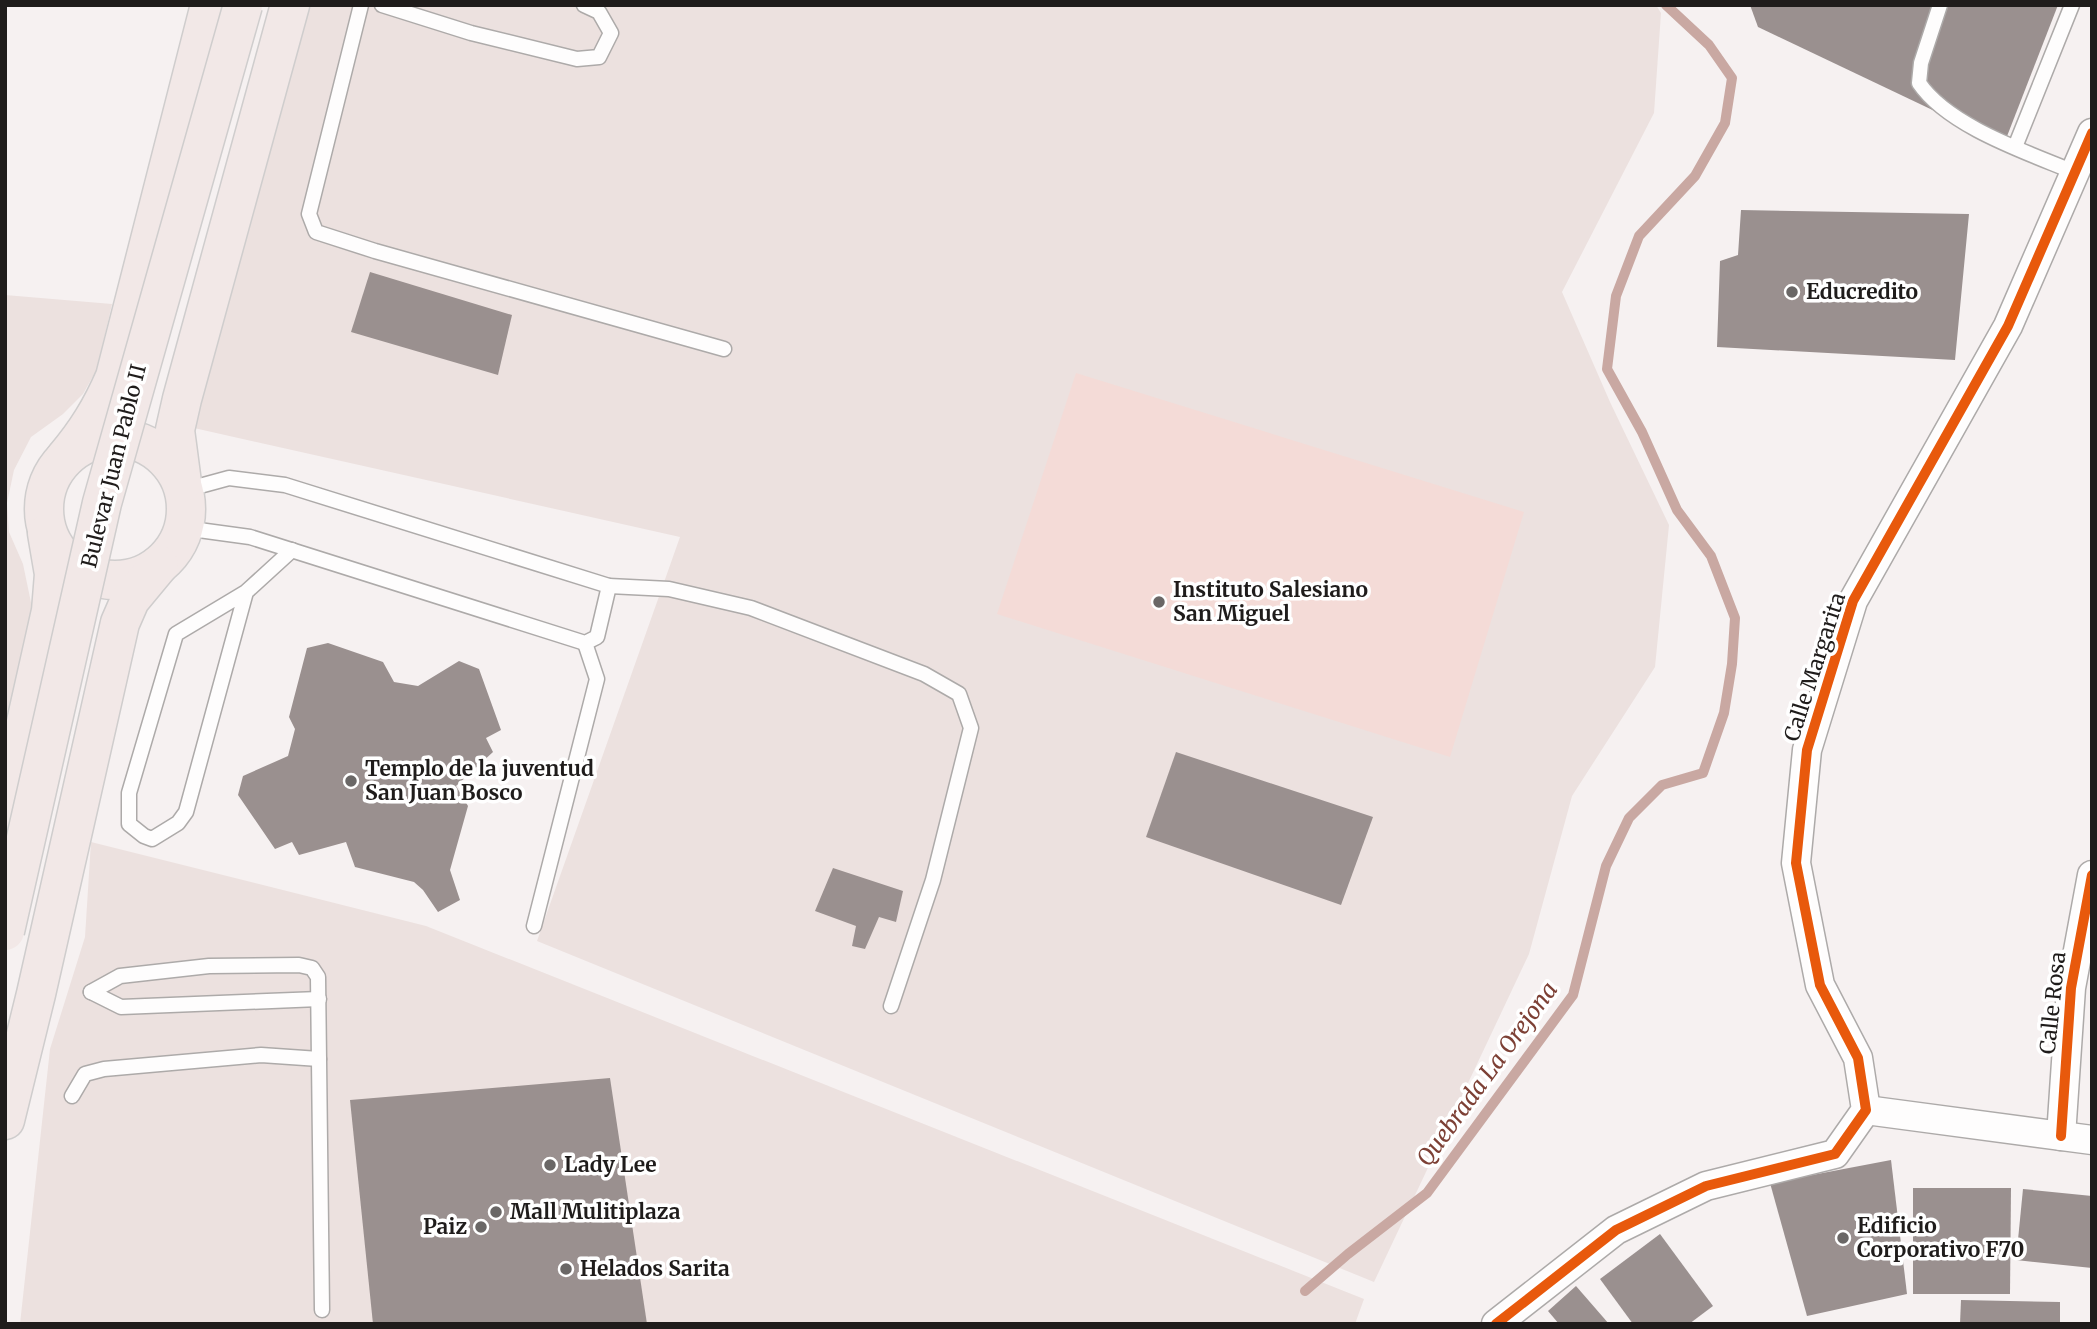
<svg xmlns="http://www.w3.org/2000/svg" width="2097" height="1329" viewBox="0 0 2097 1329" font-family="Merriweather,serif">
<rect width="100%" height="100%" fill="#f6f1f1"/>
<g fill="#ece1df">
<polygon points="303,5 1656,5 1661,13 1654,113 1562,292 1610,402 1669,525 1655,667 1572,796 1529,954 1374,1282 537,941 680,537 194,428"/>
<polygon points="5,295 112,304 97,369 83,394 63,414 31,437 14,470 7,503 9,532 23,564 34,617 5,743"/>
<polygon points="91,842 426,926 1364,1299 1355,1324 20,1324 50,1049 85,937"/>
</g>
<polygon fill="#f4dbd7" points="1076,373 1524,512 1450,757 997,614"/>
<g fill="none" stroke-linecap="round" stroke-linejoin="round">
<polyline stroke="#c9a8a2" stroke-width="10" points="1305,1291 1348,1254 1427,1193 1573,995 1606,866 1629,818 1662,785 1703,773 1724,713 1732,664 1735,618 1711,556 1677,510 1642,432 1607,369 1616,296 1639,236 1695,176 1725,123 1732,78 1709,45 1666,5"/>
</g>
<g fill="#9a908f">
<polygon points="1750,5 2058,5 2004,144 1758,27"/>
<polygon points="1741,210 1969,214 1955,360 1717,347 1720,261 1738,255"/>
<polygon points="370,272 512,315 498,375 351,332"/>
<polygon points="328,643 383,662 394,682 418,686 459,661 479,669 501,730 486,738 493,752 456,786 468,806 450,870 460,900 438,912 423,890 414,882 355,867 346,842 299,855 292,842 275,849 238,795 243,776 288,756 295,729 289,717 307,648"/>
<polygon points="1176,752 1373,817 1341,905 1146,837"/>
<polygon points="833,868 903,891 896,922 879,917 865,949 852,946 856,926 815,911"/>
<polygon points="610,1078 647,1324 373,1324 350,1100"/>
<polygon points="1891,1160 1907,1294 1807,1316 1770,1183"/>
<polygon points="1913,1188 2011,1188 2010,1294 1913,1294"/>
<polygon points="2023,1189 2092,1196 2092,1268 2016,1260"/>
<polygon points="1660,1234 1713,1306 1689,1324 1633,1324 1600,1279"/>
<polygon points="1576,1286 1609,1324 1559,1324 1548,1311"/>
<polygon points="1961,1300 2060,1302 2060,1324 1960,1324"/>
</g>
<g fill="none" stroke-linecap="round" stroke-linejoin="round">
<g stroke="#adaaa9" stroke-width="17">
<g id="service">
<polyline points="361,5 309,214 316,232 375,251 724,349"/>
<polyline points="382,5 471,33 577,59 599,57 611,33 599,12 584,5"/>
<path d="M1940 5 1921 63 1919 83C1948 126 2026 152 2074 172"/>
<polyline points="2015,147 2072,5"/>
<polyline points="184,528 250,537 585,643 597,637 609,586 285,485 229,478 185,490"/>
<polyline points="609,586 669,589 751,608 924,674 959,694 971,728 933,880 891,1006"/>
<polyline points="246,592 186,812 178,823 152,839 144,836 129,824 129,793 176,634 246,592 292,550"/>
<polyline points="534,926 597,679 585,643"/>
<polyline points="91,992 120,976 209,966 299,965 312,968 318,977 322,1310"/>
<polyline points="91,992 121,1007 319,999"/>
<polyline points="72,1096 85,1074 104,1069 261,1055 319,1059"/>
</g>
</g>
<g stroke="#adaaa9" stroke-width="31">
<g id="minor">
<polyline points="1866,1110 2092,1140"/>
<polyline points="2061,1136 2071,988 2092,875"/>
<polyline points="1496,1324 1616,1230 1706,1186 1835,1154 1866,1110 1858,1058 1820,985 1796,863 1807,750 1853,601 2008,326 2092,133"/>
</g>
</g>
<g stroke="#cfcdcd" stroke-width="41">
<g id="primary">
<circle cx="115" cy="509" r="71"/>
<path d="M65 458C87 432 101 409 115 377L210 5"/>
<polyline points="182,483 175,430 182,399 290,5"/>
<polyline points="5,816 51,611 54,574 47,533"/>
<polyline points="5,1120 36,994 120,623 130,600 159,565"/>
</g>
</g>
<use href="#service" stroke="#fefdfd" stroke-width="14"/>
<use href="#minor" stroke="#fefdfd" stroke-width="28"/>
<use href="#primary" stroke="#f2e8e7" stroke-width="38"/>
<g stroke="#cfcdcd" stroke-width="41" stroke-linecap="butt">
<polyline id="primary-bridge" points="5,931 102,503 243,5"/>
</g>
<use href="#primary-bridge" stroke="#f2e8e7" stroke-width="38"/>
<g stroke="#fff" stroke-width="15">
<g id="cycleway">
<polyline points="2061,1136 2071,988 2092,875"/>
<polyline points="1496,1324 1616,1230 1706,1186 1835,1154 1866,1110 1858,1058 1820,985 1796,863 1807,750 1853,601 2008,326 2092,133"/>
</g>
</g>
<use href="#cycleway" stroke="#e8590c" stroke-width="10"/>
</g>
<g fill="#6a6766" stroke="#fff" stroke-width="2.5">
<circle cx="1792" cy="292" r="7"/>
<circle cx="1159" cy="602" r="7"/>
<circle cx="351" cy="781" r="7"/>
<circle cx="550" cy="1165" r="7"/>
<circle cx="496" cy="1212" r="7"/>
<circle cx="481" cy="1227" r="7"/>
<circle cx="1843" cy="1238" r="7"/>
<circle cx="566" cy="1269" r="7"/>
</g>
<g text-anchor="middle" stroke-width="7" stroke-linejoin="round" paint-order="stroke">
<g font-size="21" font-weight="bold" fill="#1f1c1b" stroke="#fff" text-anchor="start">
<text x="1806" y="299">Educredito</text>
<text x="1173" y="597">Instituto Salesiano<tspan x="1173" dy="24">San Miguel</tspan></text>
<text x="365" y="776">Templo de la juventud<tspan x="365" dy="24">San Juan Bosco</tspan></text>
<text x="564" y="1172">Lady Lee</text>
<text x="510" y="1219">Mall Mulitiplaza</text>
<text x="1857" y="1233">Edificio<tspan x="1857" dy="24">Corporativo F70</tspan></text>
<text x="467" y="1234" text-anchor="end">Paiz</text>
<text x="580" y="1276">Helados Sarita</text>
</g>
<g font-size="21" fill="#1f1c1b" stroke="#fff">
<text transform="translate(114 466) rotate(-76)" y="7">Bulevar Juan Pablo II</text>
<text transform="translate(1815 667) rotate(-72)" y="7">Calle Margarita</text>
<text transform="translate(2053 1003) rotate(-84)" y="7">Calle Rosa</text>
</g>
<g font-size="23" font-style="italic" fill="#7d4035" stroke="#fff">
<text transform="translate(1487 1074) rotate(-54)" y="8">Quebrada La Orejona</text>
</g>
</g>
<rect width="2097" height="1329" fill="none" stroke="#1f1c1b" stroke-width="14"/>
</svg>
